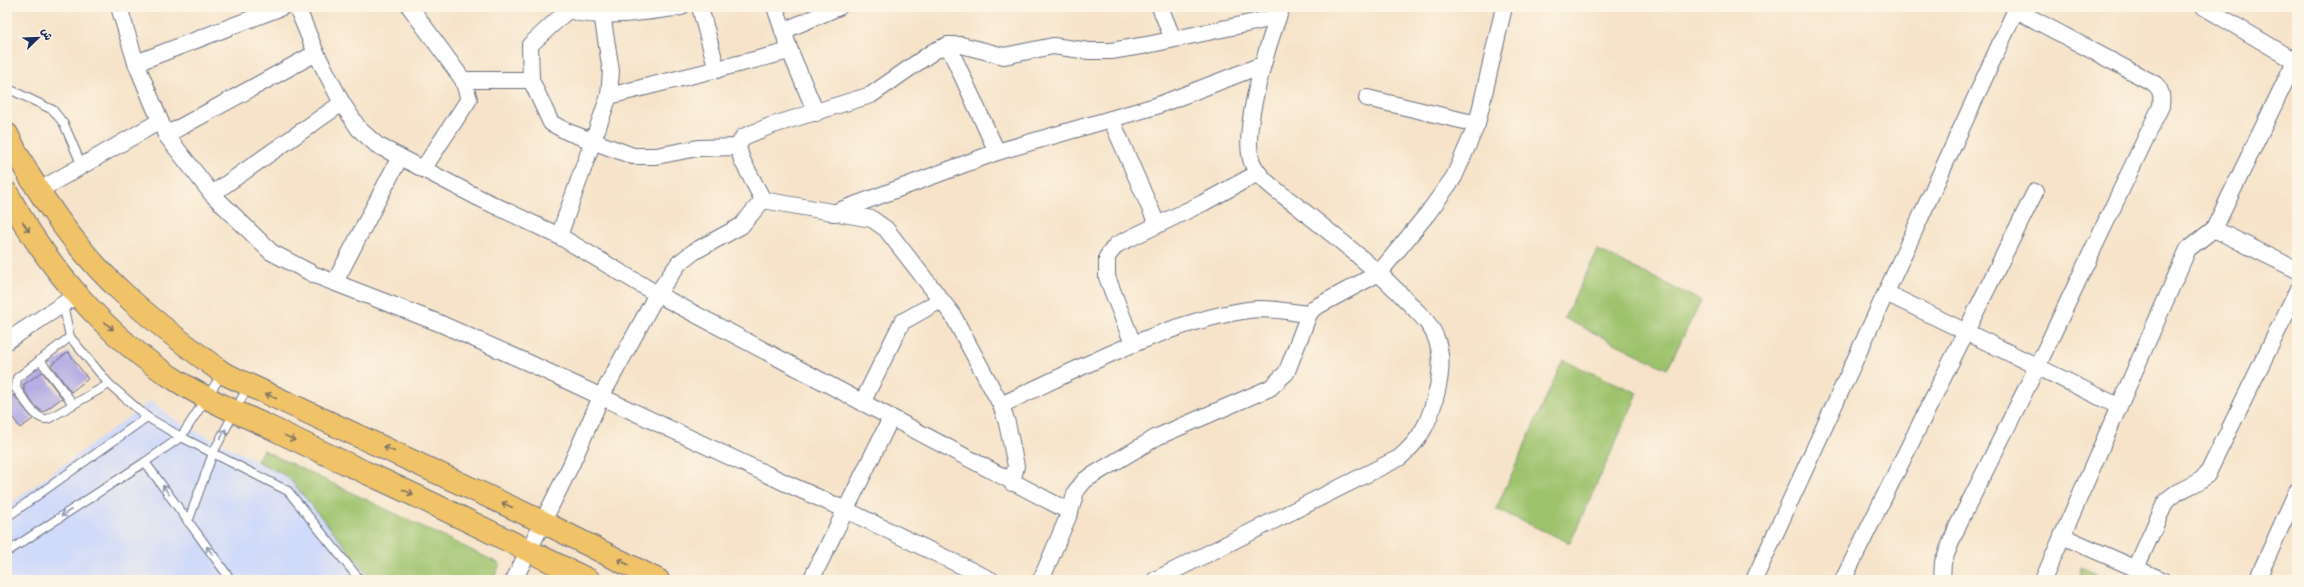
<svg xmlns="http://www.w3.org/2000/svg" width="2304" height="587" viewBox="0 0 2304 587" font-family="'Gochi Hand','Playpen Sans Arabic',sans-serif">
<rect width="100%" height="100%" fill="#fcf5e5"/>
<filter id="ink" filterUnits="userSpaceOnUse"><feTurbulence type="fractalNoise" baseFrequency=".025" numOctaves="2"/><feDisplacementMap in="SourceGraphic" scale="8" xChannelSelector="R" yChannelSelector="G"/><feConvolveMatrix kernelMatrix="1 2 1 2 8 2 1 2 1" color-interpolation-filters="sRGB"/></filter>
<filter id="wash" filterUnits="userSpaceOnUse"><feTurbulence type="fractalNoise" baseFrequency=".012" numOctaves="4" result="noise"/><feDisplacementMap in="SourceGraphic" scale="16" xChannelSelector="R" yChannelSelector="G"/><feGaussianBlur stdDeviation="0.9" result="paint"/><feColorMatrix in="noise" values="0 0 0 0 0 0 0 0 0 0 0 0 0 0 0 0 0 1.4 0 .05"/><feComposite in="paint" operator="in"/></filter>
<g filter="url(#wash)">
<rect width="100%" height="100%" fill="#f6e3c9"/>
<polygon fill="#d0daf9" points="151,401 177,421 288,477 373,580 7,580 7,506"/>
<g fill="#9dc26c" stroke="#5c7865">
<polygon points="1598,250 1701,301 1667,369 1564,318"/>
<polygon points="1563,360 1638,393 1570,543 1496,509"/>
<polygon points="263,450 500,564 493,580 373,580 288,477 257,461"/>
<polygon points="2081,567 2110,580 2080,580"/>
</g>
<g id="blocks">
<g fill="#b5ade3">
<polygon points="68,352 88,379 71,392 51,365"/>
<polygon points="42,372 62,398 43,412 34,405 23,389 25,388 23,385"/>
<polygon points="14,395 33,419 20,428 7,409 7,400"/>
</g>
</g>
</g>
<g filter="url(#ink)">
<use href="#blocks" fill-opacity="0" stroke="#686e83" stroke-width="1"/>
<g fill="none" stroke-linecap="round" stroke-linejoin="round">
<g stroke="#686e83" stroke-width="10">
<g id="lane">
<polyline points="7,88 53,110 64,124 82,166"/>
<polyline points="63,304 70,337 109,384 147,417 181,437 288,491 360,580"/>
<path d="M70 337 17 378 16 389C24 398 35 421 48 419L109 384"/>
<polyline points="40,360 73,404"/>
<polyline points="145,462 181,437 222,374"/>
<polyline points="7,517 147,417"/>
<polyline points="188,522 213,453 248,386"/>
<polyline points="7,552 145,462 231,580"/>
</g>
</g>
<g stroke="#686e83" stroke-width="18">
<g id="street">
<polyline points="119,7 136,63 166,135 212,194 271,252 315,275 439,323 529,363 790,485 846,510 991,580"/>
<polyline points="297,7 316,53 342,103 359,129 377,145 477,197 559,236 657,294 1070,512 1041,580"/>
<polyline points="410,7 463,80 469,99 423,169"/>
<path d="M563 7C586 22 654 11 681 7"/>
<polyline points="700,7 717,70"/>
<polyline points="775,7 790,51 816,113"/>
<polyline points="1160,7 1173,39"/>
<polyline points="2204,7 2297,62"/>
<polyline points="568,10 530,45 531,80 551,123 568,132 633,156 656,156 698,148 738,147"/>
<polyline points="783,31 839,7"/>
<polyline points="948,45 997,152"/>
<polyline points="136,63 282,7"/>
<polyline points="463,80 531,80"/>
<polyline points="609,96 790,51"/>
<polyline points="1367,98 1477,124"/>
<polyline points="1111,119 1157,224"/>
<polyline points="166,135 316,53"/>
<polyline points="38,191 160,121"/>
<polyline points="212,194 342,103"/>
<polyline points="763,200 872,219 886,229 952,314 1001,405 1007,423 1016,466 1012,483"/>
<polyline points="833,213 997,152 1156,106 1262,65"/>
<polyline points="2214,229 2297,270"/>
<polyline points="559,236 609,96 611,71 602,14"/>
<polyline points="335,282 400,157"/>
<polyline points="1886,293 2118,406"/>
<polyline points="7,341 77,295"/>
<polyline points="1133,344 1107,277 1107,257 1116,245 1203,203 1258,173"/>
<polyline points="862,403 902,322 941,300"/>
<path d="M1001 405C1076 370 1165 322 1248 310 1268 307 1289 312 1309 314"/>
<polyline points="1070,512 1076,491 1085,480 1098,472 1157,437 1270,388 1286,373 1289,366 1309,314 1314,308 1379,273 1428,213 1454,177 1477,124 1504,7"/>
<polyline points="2062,536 2162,580"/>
<path d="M2136 568 2165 503C2176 488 2194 488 2207 475L2297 291"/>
<polyline points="514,580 571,465 601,397 657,294 679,263 695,251 741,226 763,200 742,160 738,147 743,137 770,126 871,95 934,51 948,45 961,45 1004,56 1053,46 1089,51 1111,51 1147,45 1278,17"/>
<polyline points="811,580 891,418"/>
<path d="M1155 580 1399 458C1422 439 1430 420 1437 391 1441 374 1443 355 1436 338 1431 324 1420 315 1411 305 1376 268 1336 237 1297 206 1281 193 1260 181 1252 162 1240 131 1269 41 1281 9"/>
<polyline points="1754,580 2017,7"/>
<polyline points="1843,580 2035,192"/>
<path d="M1942 580 1943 562 1958 525 2037 367 2161 106C2162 97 2162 91 2155 84L2016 10"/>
<polyline points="2043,580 2188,249 2214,229 2297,57"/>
<polyline points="2257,580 2297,491"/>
</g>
</g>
<g stroke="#686e83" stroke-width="24">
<g id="primary">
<path d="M7 134C33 189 78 252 123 293 154 322 189 348 223 373L543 522 658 580"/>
<path d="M7 193C47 267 106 337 179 382 206 399 236 412 265 425 304 444 343 462 382 480 452 512 520 547 589 580"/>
</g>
</g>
<use href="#lane" stroke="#fff" stroke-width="8"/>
<use href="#street" stroke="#fff" stroke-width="16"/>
<use href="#primary" stroke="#f1c369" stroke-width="22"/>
</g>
<defs><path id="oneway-shaft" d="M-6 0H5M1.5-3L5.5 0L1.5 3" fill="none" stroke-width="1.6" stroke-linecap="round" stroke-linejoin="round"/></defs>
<g stroke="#7b7263">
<use href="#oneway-shaft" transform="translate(26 227) rotate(57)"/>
<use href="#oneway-shaft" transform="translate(109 326) rotate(43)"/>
<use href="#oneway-shaft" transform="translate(271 396) rotate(-156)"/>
<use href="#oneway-shaft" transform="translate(290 438) rotate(26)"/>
<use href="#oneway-shaft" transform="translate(389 449) rotate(-155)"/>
<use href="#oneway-shaft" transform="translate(408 492) rotate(25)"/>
<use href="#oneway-shaft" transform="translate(507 505) rotate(-155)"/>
<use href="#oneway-shaft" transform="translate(623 562) rotate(-153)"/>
</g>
<g stroke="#8d97ae">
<use href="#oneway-shaft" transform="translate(223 434) rotate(-62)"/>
<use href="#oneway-shaft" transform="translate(166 490) rotate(-126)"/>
<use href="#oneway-shaft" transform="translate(66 513) rotate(147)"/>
<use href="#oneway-shaft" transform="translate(210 551) rotate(-127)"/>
</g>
</g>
<rect width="2304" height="587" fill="none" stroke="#fcf5e5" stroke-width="24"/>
<g transform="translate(38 38) rotate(67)" stroke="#fcf5e5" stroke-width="3" paint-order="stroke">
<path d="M0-3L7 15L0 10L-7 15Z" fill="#1b2f5e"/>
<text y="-6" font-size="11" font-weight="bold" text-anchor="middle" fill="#1b2f5e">ش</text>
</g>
</svg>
